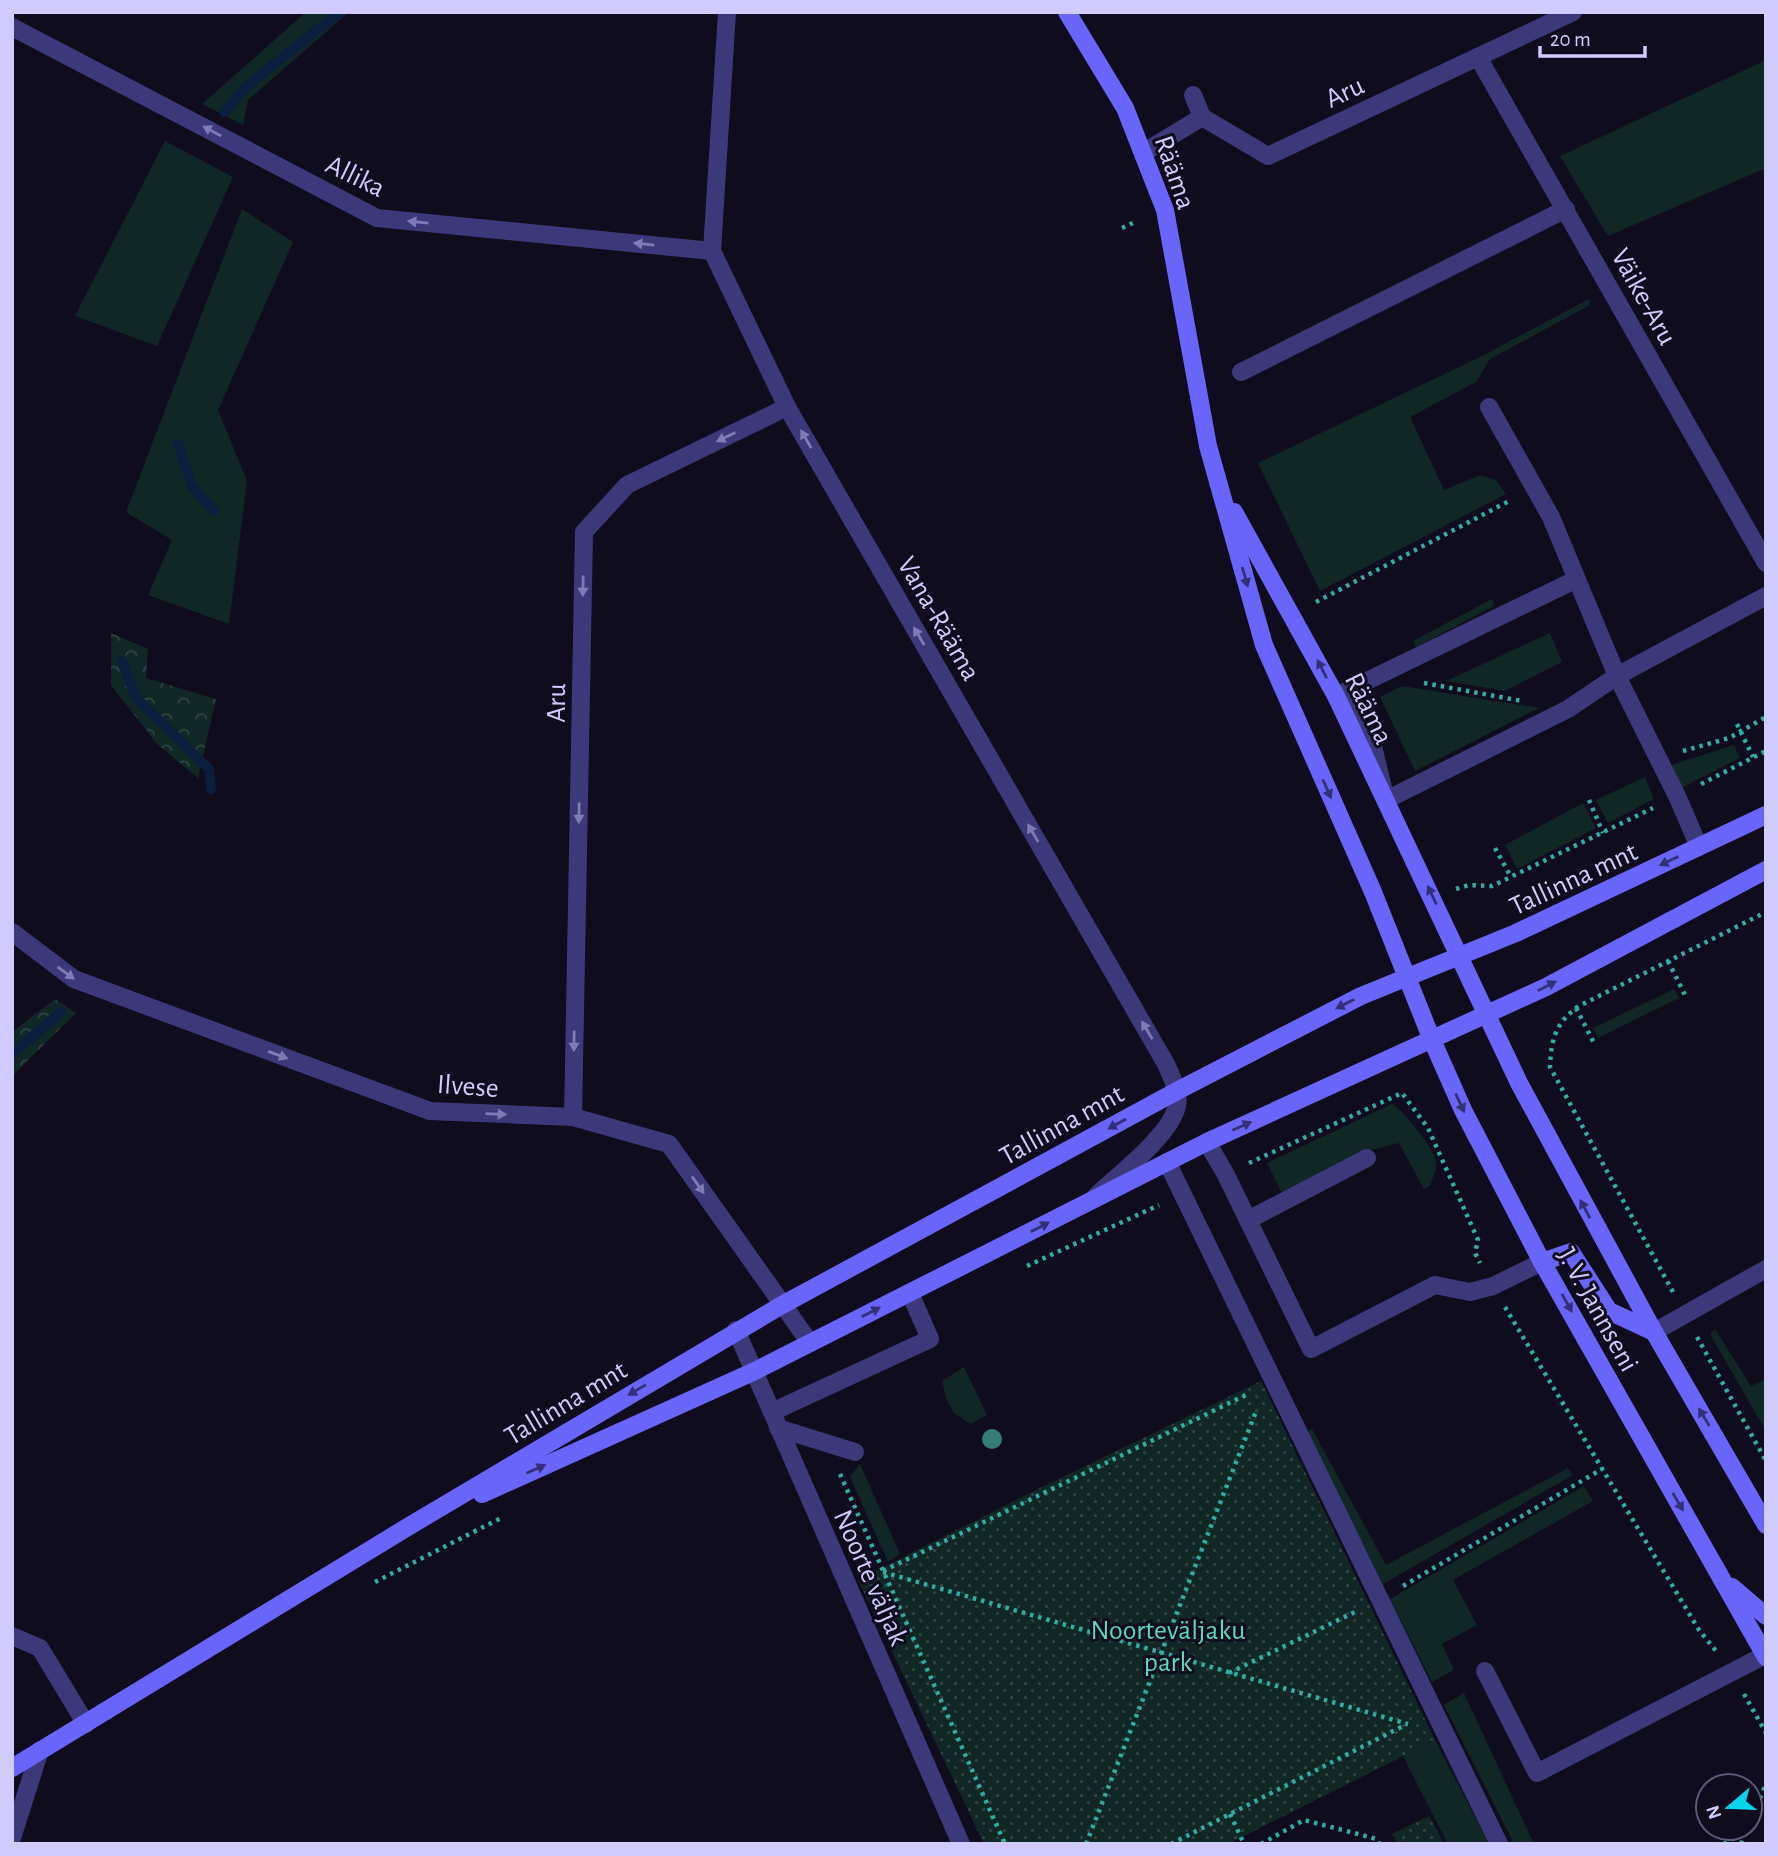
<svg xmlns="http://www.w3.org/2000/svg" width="1778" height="1856" viewBox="0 0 1778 1856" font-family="'Alegreya Sans',sans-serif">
<defs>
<pattern id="forest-crowns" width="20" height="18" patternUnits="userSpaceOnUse" patternTransform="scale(1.75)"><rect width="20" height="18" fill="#102726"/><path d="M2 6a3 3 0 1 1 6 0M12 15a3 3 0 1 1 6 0" fill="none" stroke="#324546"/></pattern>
<pattern id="park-dots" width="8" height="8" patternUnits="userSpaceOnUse" patternTransform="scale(1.75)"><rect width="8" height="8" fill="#102726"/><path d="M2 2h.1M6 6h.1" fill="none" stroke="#324546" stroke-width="1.8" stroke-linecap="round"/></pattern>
</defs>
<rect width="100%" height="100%" fill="#0f0c1d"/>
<g fill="#102726">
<polygon points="306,12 349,12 248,100 243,125 202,104"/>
<polygon points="1766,60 1766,168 1608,236 1560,156"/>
<polygon points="165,141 233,177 157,346 75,316"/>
<polygon points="242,209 293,242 218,410 247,481 229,624 148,595 172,540 126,512"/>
<polygon points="1589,299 1590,305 1490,359 1476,382 1410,417 1444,490 1480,475 1496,480 1506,494 1320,591 1258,463 1480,357"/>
<polygon points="1492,599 1494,606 1416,647 1413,641"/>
<polygon points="1550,633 1562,662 1505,691 1446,681"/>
<polygon points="1402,686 1539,708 1415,771 1380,697"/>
<polygon points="1734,745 1740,758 1679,789 1668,766"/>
<polygon points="1645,777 1654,799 1608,823 1596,800"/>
<polygon points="1583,803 1596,828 1517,869 1505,845"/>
<polygon points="1674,989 1679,998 1598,1038 1593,1028"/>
<path d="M1392 1104C1403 1110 1436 1150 1436 1163 1437 1170 1432 1179 1430 1186L1424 1189 1399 1143 1363 1152 1282 1193 1267 1163Z"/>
<polygon points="1715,1329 1751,1386 1766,1379 1766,1431 1710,1334"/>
<polygon points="964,1367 987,1415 971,1424 954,1413 947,1401 942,1381"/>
<polygon points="1312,1429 1386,1565 1568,1468 1573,1475 1383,1584 1306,1432"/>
<polygon points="860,1464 900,1554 888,1562 850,1477"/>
<polygon points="1584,1486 1593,1501 1453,1580 1477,1625 1442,1644 1454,1670 1432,1682 1390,1599"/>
<polygon points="1464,1693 1526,1827 1534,1844 1514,1844 1444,1705"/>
<polygon points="1435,1740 1489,1844 1448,1844 1403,1756"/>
</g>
<g fill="url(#forest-crowns)">
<polygon points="111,633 148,649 146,678 216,699 198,778 157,744 111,685"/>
<polygon points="55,999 76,1013 12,1076 12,1032"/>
</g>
<g fill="url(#park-dots)">
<polygon points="1261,1381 1435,1740 1228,1844 984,1844 858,1580 1038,1489"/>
<polygon points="1429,1816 1444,1844 1398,1844 1392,1834"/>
</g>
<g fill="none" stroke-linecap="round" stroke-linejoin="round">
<g stroke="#0c1e3d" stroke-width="10">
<polyline points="224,112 247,86 340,12"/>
<polyline points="178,444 192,486 214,511"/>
<polyline points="122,661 136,698 209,769 211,789"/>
<polyline points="12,1054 61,1012"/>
</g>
<g stroke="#31aba4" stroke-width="4.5" stroke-dasharray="3.5 5" stroke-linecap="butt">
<polyline points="1122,228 1135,222"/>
<polyline points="1316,602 1511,500"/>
<polyline points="1424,683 1522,701"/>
<polyline points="1737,724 1753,757"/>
<polyline points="1683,751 1729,738 1766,717"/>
<polyline points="1701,784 1766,751"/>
<polyline points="1589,800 1603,833"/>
<polyline points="1495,848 1511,877"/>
<polyline points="1456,889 1469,885 1492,886 1653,808"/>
<polyline points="1668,961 1687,999"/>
<polyline points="1576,1008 1595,1045"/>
<polyline points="1249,1163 1402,1093 1428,1128 1478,1240 1475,1253 1480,1263"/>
<polyline points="1027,1266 1159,1205"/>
<path d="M1673 1292 1550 1067C1551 1039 1556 1022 1579 1006L1766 912"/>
<polyline points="1505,1307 1699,1630 1716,1651"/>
<polyline points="1697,1337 1766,1461"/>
<polyline points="840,1474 1005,1844"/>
<polyline points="883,1571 1250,1393"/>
<polyline points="883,1572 1408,1724"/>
<polyline points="375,1582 501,1518"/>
<polyline points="1403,1586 1602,1469"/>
<polyline points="1229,1673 1359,1610"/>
<polyline points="1744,1694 1766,1733"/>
<polyline points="1230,1814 1244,1844"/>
<polyline points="1750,1822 1766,1784"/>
<polyline points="1086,1844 1257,1409"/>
<polyline points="1171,1844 1407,1724"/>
<polyline points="1261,1844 1304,1820 1377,1839 1379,1844"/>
<polyline points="1724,1844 1746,1831"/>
<polyline points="1741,1844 1747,1828"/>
</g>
<g stroke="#3c397b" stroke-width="18">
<polyline points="1193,95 1202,117"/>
<polyline points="1241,372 1566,209"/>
<polyline points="1336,696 1355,708 1373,746 1386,800 1568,709 1617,676 1551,517 1489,407"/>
<polyline points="1336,696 1575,580"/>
<polyline points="1699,847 1677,796 1617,676 1766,596"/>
<polyline points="1207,1142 1226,1175 1311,1349 1435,1285 1470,1292 1493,1286 1542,1262"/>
<polyline points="1248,1220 1367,1158"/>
<polyline points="772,1412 930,1339 910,1293"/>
<polyline points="778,1428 855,1452"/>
<polyline points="12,1636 40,1648 86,1724"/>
<polyline points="1485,1671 1537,1773 1765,1655"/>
</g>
<g stroke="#3c397b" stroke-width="18">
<path d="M727 12 712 251 787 407 1166 1064C1171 1076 1180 1092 1177 1106 1170 1136 1118 1175 1096 1196"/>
<polyline points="12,27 377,218 712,251"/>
<polyline points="1478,57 1766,563"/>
<polyline points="1143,153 1202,117 1268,156 1573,12"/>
<polyline points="12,932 74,979 430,1111 573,1117 669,1144 810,1343"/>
<polyline points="573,1117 584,532 627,485 787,407"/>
<polyline points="1167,1162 1499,1844"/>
<polyline points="736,1330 961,1844"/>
<polyline points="1654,1332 1766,1269"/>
<polyline points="12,1838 40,1750"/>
</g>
<g stroke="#6965fa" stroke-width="18">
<polyline points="1067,12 1125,108 1165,210 1208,446 1264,645 1373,892 1432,1040 1463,1110 1542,1262 1766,1657"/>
<polyline points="1234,512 1336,696 1519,1083 1654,1332 1766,1525"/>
<polyline points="1542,1262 1571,1252 1609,1311 1654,1332"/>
<polyline points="482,1494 755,1371 1207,1142 1546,987 1766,870"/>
<polyline points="1732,1587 1766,1616"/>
<polyline points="12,1768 406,1528 782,1305 1177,1091 1361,996 1516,933 1766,815"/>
</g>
</g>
<circle fill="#387d73" cx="992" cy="1439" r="10"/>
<defs><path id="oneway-solid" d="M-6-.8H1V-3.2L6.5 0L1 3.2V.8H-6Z" transform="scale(1.75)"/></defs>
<g fill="#7f7bb6">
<use href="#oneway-solid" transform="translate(212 131) rotate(-152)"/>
<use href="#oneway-solid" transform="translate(418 222) rotate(-174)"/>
<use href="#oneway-solid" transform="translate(644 244) rotate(-174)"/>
<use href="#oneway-solid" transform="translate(726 437) rotate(154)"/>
<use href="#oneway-solid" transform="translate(806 439) rotate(-120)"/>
<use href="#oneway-solid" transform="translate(583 586) rotate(91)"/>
<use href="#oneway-solid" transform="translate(919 636) rotate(-120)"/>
<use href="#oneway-solid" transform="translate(579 813) rotate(91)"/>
<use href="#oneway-solid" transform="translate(1033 833) rotate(-120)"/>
<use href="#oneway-solid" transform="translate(66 973) rotate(36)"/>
<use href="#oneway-solid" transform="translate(1147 1030) rotate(-120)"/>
<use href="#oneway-solid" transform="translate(574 1041) rotate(91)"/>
<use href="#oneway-solid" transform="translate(278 1055) rotate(20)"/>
<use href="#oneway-solid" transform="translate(496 1114) rotate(2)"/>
<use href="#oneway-solid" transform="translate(698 1185) rotate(55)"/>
</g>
<g fill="#333075">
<use href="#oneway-solid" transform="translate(1245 577) rotate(74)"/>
<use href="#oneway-solid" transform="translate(1322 669) rotate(-117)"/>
<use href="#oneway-solid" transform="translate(1327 789) rotate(66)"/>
<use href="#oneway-solid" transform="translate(1669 861) rotate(155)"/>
<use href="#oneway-solid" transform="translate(1432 895) rotate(-115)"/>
<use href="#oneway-solid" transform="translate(1547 986) rotate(-27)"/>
<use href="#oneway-solid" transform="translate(1345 1004) rotate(153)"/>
<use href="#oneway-solid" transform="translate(1460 1103) rotate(65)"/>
<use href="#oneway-solid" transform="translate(1117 1124) rotate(151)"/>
<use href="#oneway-solid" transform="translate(1242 1126) rotate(-24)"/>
<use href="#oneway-solid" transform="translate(1585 1209) rotate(-118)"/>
<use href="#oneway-solid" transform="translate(1040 1227) rotate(-27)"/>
<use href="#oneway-solid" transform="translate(1567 1303) rotate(61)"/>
<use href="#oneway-solid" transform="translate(871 1312) rotate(-27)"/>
<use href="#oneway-solid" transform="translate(637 1390) rotate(149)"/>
<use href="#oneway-solid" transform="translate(1704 1417) rotate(-121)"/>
<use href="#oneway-solid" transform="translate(536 1469) rotate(-24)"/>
<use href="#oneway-solid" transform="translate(1678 1502) rotate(60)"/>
</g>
<g text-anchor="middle" stroke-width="6" stroke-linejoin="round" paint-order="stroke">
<g font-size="28" fill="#d1cbfd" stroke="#0f0c1d">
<text transform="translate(1344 91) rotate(-25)" y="10">Aru</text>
<text transform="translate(1176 172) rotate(71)" y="10">Rääma</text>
<text transform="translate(356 175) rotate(26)" y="10">Allika</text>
<text transform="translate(1645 296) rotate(61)" y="10">Väike-Aru</text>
<text transform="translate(940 618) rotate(60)" y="10">Vana-Rääma</text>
<text transform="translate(555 703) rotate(-89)" y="10">Aru</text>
<text transform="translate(1370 708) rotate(64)" y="10">Rääma</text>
<text transform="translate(1573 878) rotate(-25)" y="10">Tallinna mnt</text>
<text transform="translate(468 1085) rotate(4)" y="10">Ilvese</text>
<text transform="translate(1061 1124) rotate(-29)" y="10">Tallinna mnt</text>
<text transform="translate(1599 1309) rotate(61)" y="10">J. V. Jannseni</text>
<text transform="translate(565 1402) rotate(-31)" y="10">Tallinna mnt</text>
<text transform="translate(872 1577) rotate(66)" y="10">Noorte väljak</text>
</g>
<g font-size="28" fill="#5adaba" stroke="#0f0c1d">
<text x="1168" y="1639">Noorteväljaku<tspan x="1168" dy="32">park</tspan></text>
</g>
</g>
<rect width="1778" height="1856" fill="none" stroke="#d1cbfd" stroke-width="28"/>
<g transform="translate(1729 1807) rotate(251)"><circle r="33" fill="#0f0c1d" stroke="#5d5877" stroke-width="2"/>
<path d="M0-5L12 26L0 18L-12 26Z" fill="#08d5ec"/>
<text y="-10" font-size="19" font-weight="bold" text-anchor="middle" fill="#d1cbfd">N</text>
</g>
<path d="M1540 46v10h105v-10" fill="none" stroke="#d1cbfd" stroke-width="3.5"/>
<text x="1550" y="46" font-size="21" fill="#d1cbfd" stroke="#0f0c1d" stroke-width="5" paint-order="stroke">20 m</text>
</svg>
